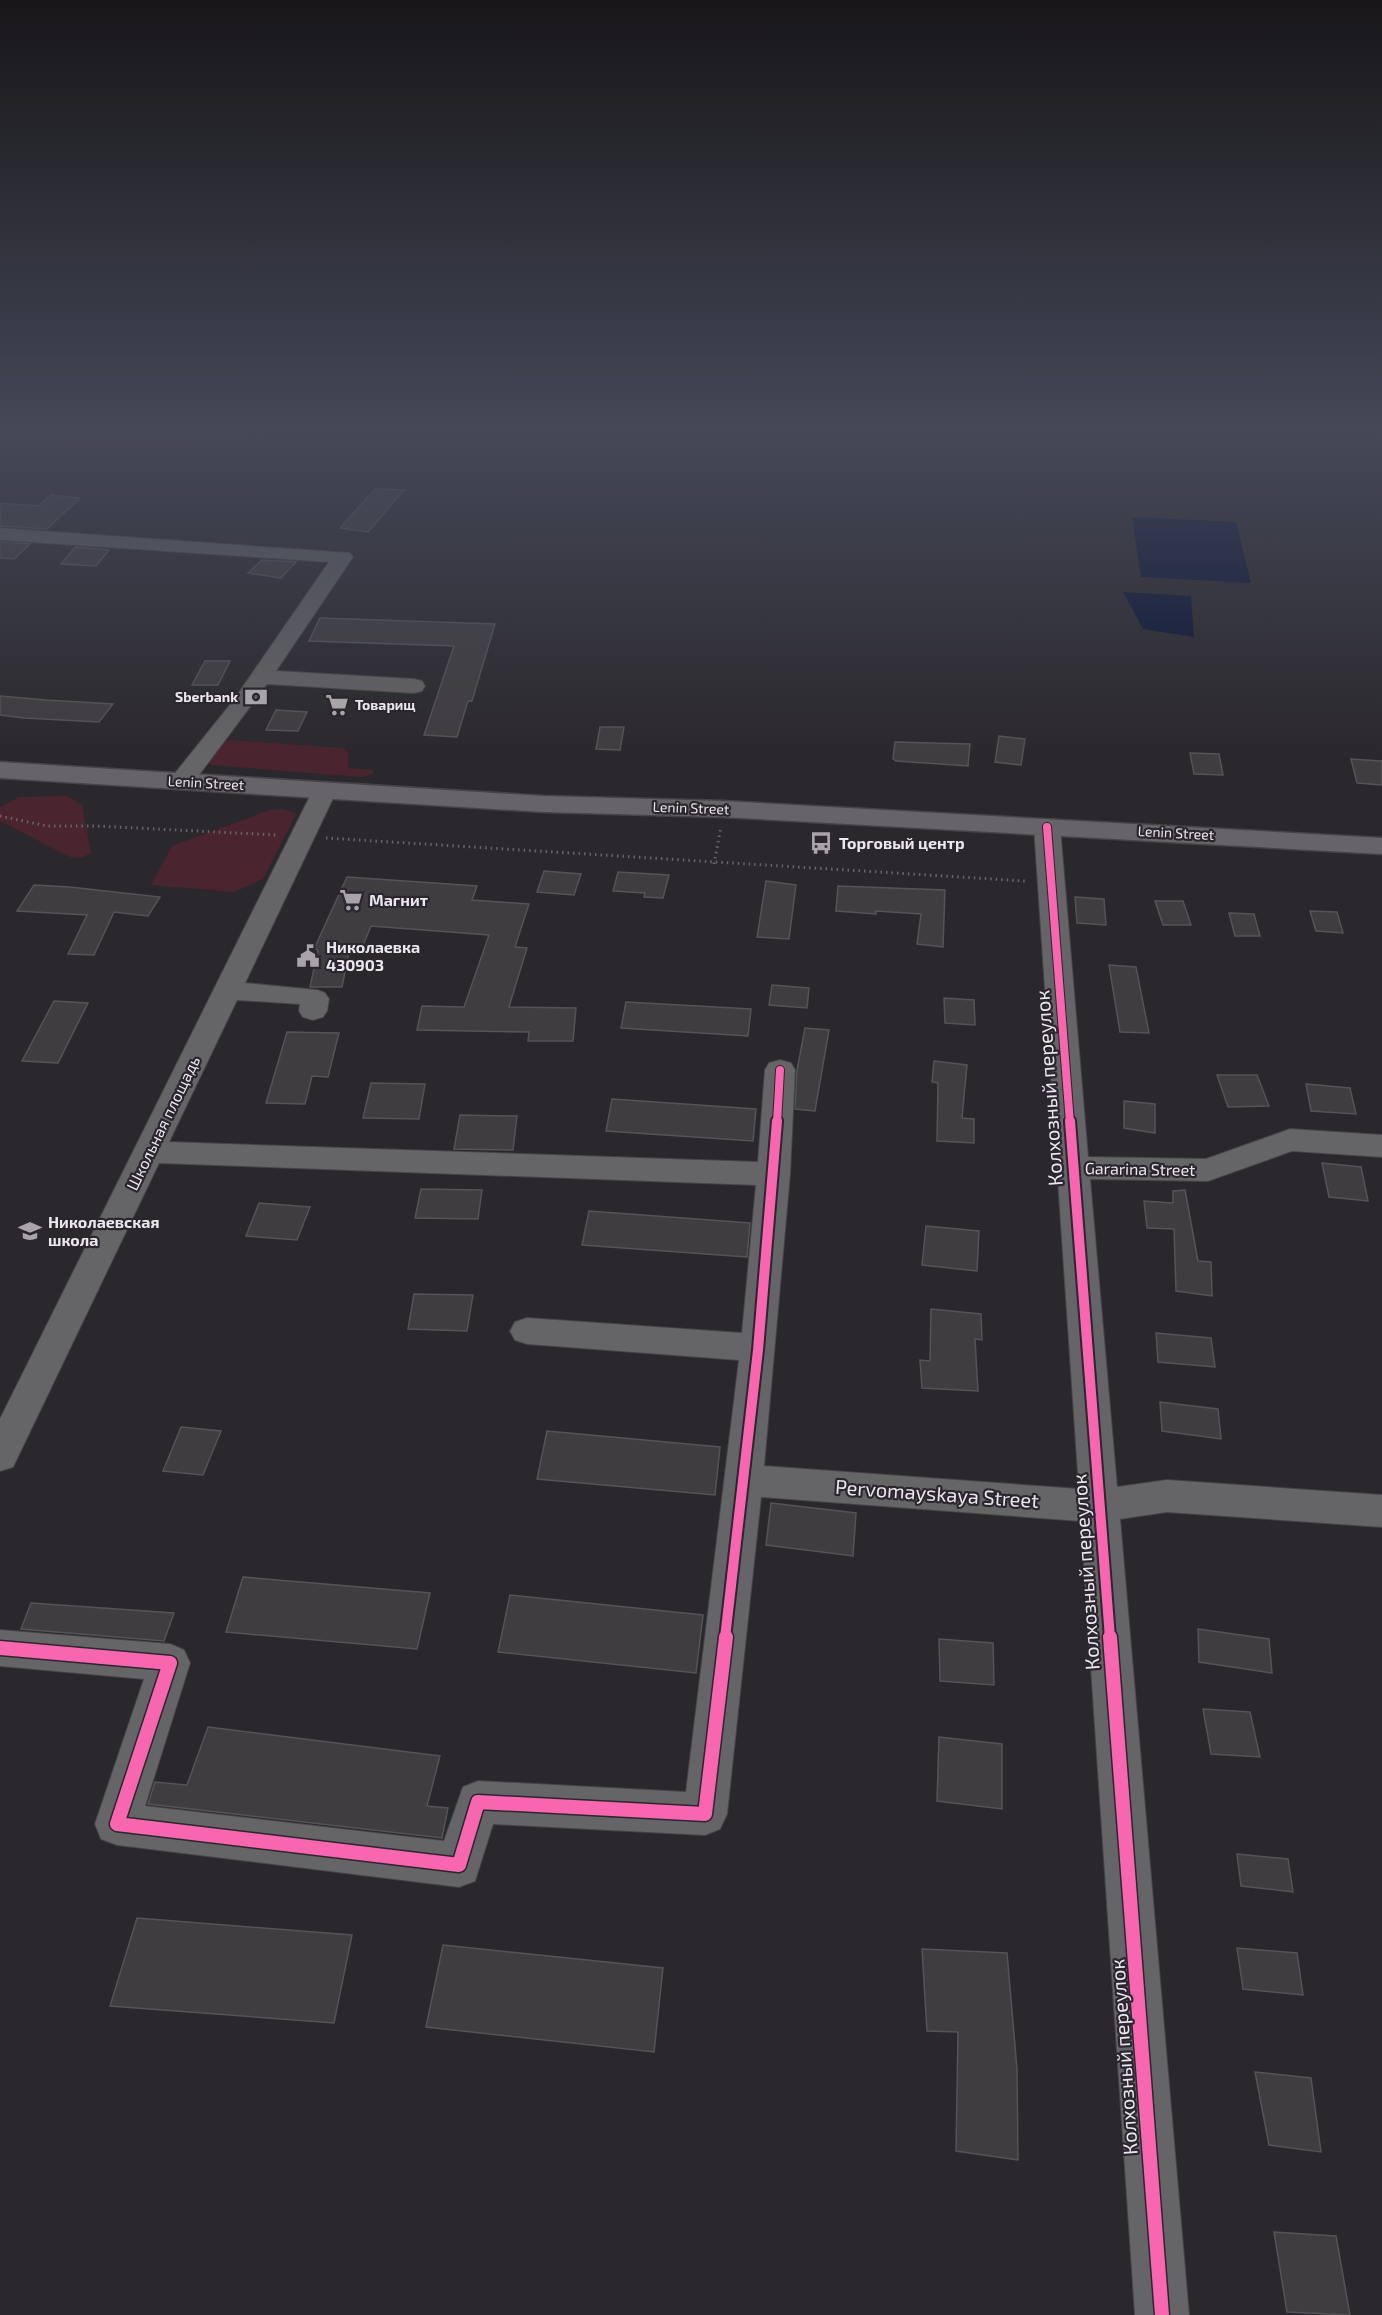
<svg xmlns="http://www.w3.org/2000/svg" width="1382" height="2315" viewBox="0 0 1382 2315" font-family="'Exo 2',sans-serif">
<rect width="100%" height="100%" fill="#2b282d"/>
<g fill="#4a242e">
<polygon points="0,431 334,431 252,441 123,449 0,440"/>
<polygon points="229,740 343,748 348,753 348,768 374,770 372,774 362,777 211,765 206,760 218,743"/>
<polygon points="67,796 82,805 91,853 81,858 70,857 0,821 0,807 19,797"/>
<polygon points="284,809 296,814 263,879 234,892 151,885 172,846 270,810"/>
</g>
<g fill="#071236">
<polygon points="1132,517 1236,522 1251,583 1141,577"/>
<polygon points="1123,592 1191,596 1194,637 1143,629"/>
</g>
<g fill="#403d40" stroke="#565357" stroke-width="1.5">
<polygon points="375,489 404,490 368,532 340,528"/>
<polygon points="51,495 80,498 47,529 0,526 0,503 38,506"/>
<polygon points="0,542 30,544 14,559 0,558"/>
<polygon points="75,547 109,550 96,566 61,564"/>
<polygon points="262,560 296,562 281,578 248,573"/>
<polygon points="320,618 495,624 472,701 468,701 457,737 424,735 454,646 309,641"/>
<polygon points="205,661 230,661 218,685 192,685"/>
<polygon points="0,696 46,700 113,704 99,722 24,718 0,715"/>
<polygon points="276,710 307,712 298,731 266,730"/>
<polygon points="600,727 624,727 620,750 596,749"/>
<polygon points="999,736 1025,739 1021,765 995,762"/>
<polygon points="895,742 970,744 968,766 896,761 893,759"/>
<polygon points="1190,753 1219,754 1223,775 1194,774"/>
<polygon points="1351,759 1382,761 1382,785 1357,783"/>
<polygon points="544,871 581,874 574,895 537,892"/>
<polygon points="618,872 669,875 663,898 644,897 645,893 613,891"/>
<polygon points="347,877 477,886 472,900 529,904 515,947 527,948 509,1007 576,1008 573,1041 528,1041 529,1032 417,1030 422,1006 464,1007 489,935 371,926 360,953 349,952 342,987 310,987 318,950 314,949"/>
<polygon points="766,881 796,885 789,939 757,937"/>
<polygon points="34,885 70,887 160,897 148,916 114,912 94,955 68,954 87,915 17,911"/>
<polygon points="838,886 945,890 943,947 917,944 921,914 876,911 876,914 836,911"/>
<polygon points="1075,897 1104,899 1106,925 1077,923"/>
<polygon points="1155,901 1183,901 1191,925 1163,925"/>
<polygon points="1310,911 1337,912 1343,933 1316,931"/>
<polygon points="1229,913 1254,914 1260,936 1235,936"/>
<polygon points="1109,965 1136,967 1149,1033 1120,1032"/>
<polygon points="772,985 809,988 807,1008 769,1005"/>
<polygon points="944,998 974,1000 975,1025 945,1023"/>
<polygon points="54,1001 88,1003 58,1063 22,1061"/>
<polygon points="626,1002 751,1009 748,1036 621,1028"/>
<polygon points="805,1028 829,1030 815,1111 795,1109 797,1070"/>
<polygon points="287,1032 339,1033 328,1077 312,1076 305,1104 266,1103"/>
<polygon points="934,1061 967,1065 962,1118 974,1119 974,1143 937,1141 938,1083 932,1082"/>
<polygon points="1217,1075 1257,1075 1269,1106 1228,1107"/>
<polygon points="371,1083 425,1084 419,1119 363,1118"/>
<polygon points="1306,1084 1350,1088 1356,1114 1311,1111"/>
<polygon points="612,1099 756,1109 753,1141 606,1131"/>
<polygon points="1124,1101 1155,1104 1155,1133 1124,1128"/>
<polygon points="460,1115 517,1116 513,1150 454,1149"/>
<polygon points="1322,1163 1361,1167 1368,1201 1329,1197"/>
<polygon points="421,1189 482,1190 478,1219 415,1218"/>
<polygon points="1185,1190 1198,1261 1211,1262 1212,1296 1176,1291 1174,1229 1147,1228 1144,1201 1173,1203 1173,1191"/>
<polygon points="259,1203 310,1207 297,1240 246,1236"/>
<polygon points="589,1211 750,1223 747,1257 582,1245"/>
<polygon points="926,1226 979,1231 977,1271 922,1265"/>
<polygon points="414,1294 473,1295 467,1331 408,1329"/>
<polygon points="931,1309 981,1314 982,1340 975,1339 978,1391 922,1388 920,1360 930,1361"/>
<polygon points="1156,1333 1211,1338 1215,1367 1158,1362"/>
<polygon points="1160,1402 1218,1409 1221,1439 1162,1431"/>
<polygon points="181,1427 221,1431 203,1475 163,1471"/>
<polygon points="547,1431 720,1447 715,1495 537,1479"/>
<polygon points="771,1503 856,1513 853,1556 766,1545"/>
<polygon points="243,1577 430,1593 417,1649 226,1632"/>
<polygon points="510,1595 703,1615 696,1673 498,1652"/>
<polygon points="31,1603 174,1613 164,1641 21,1629"/>
<polygon points="1198,1629 1269,1639 1272,1673 1199,1662"/>
<polygon points="939,1639 993,1643 994,1685 940,1681"/>
<polygon points="1203,1709 1250,1712 1260,1757 1211,1754"/>
<polygon points="208,1727 440,1756 427,1806 448,1808 442,1838 148,1804 155,1782 187,1785"/>
<polygon points="939,1737 1002,1744 1002,1809 937,1801"/>
<polygon points="1237,1854 1288,1859 1293,1892 1241,1886"/>
<polygon points="137,1918 352,1935 334,2023 110,2006"/>
<polygon points="443,1945 663,1968 654,2052 426,2027"/>
<polygon points="1237,1948 1297,1953 1303,1995 1243,1989"/>
<polygon points="922,1949 1007,1953 1017,2069 1018,2160 956,2151 958,2032 927,2031"/>
<polygon points="1255,2072 1311,2078 1321,2152 1269,2145"/>
<polygon points="1274,2232 1336,2236 1350,2315 1287,2312"/>
</g>
<g fill="none" stroke-linecap="round" stroke-linejoin="round">
<g stroke="#464447" stroke-width="2">
<g id="minor">
<polygon points="0,528 350,553 353,557 276,671 414,679 422,681 425,686 422,691 414,693 267,684 190,787 181,789 172,787 169,782 172,777 233,701 329,562 0,540"/>
<polygon points="325,783 334,785 337,790 245,983 317,990 325,993 329,999 327,1011 323,1017 313,1020 303,1017 299,1011 300,1004 237,1000 169,1142 758,1162 765,1070 769,1063 780,1060 791,1063 795,1070 790,1174 764,1466 1079,1489 1034,827 1038,822 1047,819 1056,822 1060,827 1088,1157 1206,1159 1290,1129 1382,1135 1382,1157 1292,1151 1208,1181 1090,1179 1117,1487 1167,1480 1382,1495 1382,1527 1167,1512 1120,1519 1189,2315 1135,2315 1081,1521 761,1497 727,1814 720,1829 705,1835 493,1824 475,1881 459,1887 117,1845 101,1839 95,1824 144,1679 0,1666 0,1630 170,1644 184,1650 190,1663 145,1806 444,1841 463,1787 478,1781 686,1792 739,1360 527,1344 515,1340 510,1331 515,1322 527,1318 742,1333 756,1185 159,1163 13,1467 0,1471 0,1419 313,790 316,785"/>
</g>
</g>
<g stroke="#464447" stroke-width="3">
<polygon id="major" points="0,762 544,796 723,801 1382,838 1382,854 723,817 544,812 0,778"/>
</g>
<g stroke="#676568" stroke-width="3" stroke-dasharray="1.5 4" stroke-linecap="butt">
<polyline points="0,816 47,826 96,826 276,835"/>
<polyline points="326,838 1025,881"/>
<polyline points="714,864 721,827"/>
</g>
<use href="#minor" fill="#656466" fill-rule="evenodd"/>
<use href="#major" fill="#666468" fill-rule="evenodd"/>
<g stroke="#2c262f" stroke-width="10">
<g id="cycleway-far2">
<polyline points="1047,827 1070,1123"/>
<polyline points="777,1123 780,1070"/>
</g>
</g>
<g stroke="#2c262f" stroke-width="14">
<g id="cycleway-far1">
<polyline points="1070,1121 1110,1638"/>
<polyline points="725,1638 758,1350 777,1121"/>
</g>
</g>
<g stroke="#2c262f" stroke-width="17">
<g id="cycleway">
<polyline points="1110,1637 1162,2315"/>
<polyline points="0,1648 170,1663 117,1824 459,1865 478,1802 705,1814 726,1637"/>
</g>
</g>
<use href="#cycleway-far2" stroke="#f766af" stroke-width="8"/>
<use href="#cycleway-far1" stroke="#f766af" stroke-width="10"/>
<use href="#cycleway" stroke="#f766af" stroke-width="14"/>
</g>
<linearGradient id="sky" x2="0" y2="1"><stop stop-color="#181619"/><stop offset="0.57" stop-color="#444857"/><stop offset="1" stop-color="#444857" stop-opacity="0"/></linearGradient>
<rect width="1382" height="755" fill="url(#sky)"/>
<defs>
<g id="bank-bare" transform="scale(1.8)"><path d="M-6-4H6V4H-6ZM0-2.3a2.3 2.3 0 1 0 0 4.6a2.3 2.3 0 1 0 0-4.6Z" fill="#a8a4aa" stroke="#2c262f" stroke-width="2.5" paint-order="stroke"/></g>
<g id="supermarket-bare" transform="scale(1.8)"><path d="M-6-5.5h2.5l.6 2H6L4.5 2H-2.5L-4.4-4H-6ZM-1.5 3.2a1.3 1.3 0 1 0 .1 0ZM3 3.2a1.3 1.3 0 1 0 .1 0Z" fill="#a8a4aa" stroke="#2c262f" stroke-width="2.5" paint-order="stroke"/></g>
<g id="bus-bare" transform="scale(1.8)"><path d="M-5-6H5V4H4V6H2V4H-2V6H-4V4H-5ZM-3.5-4V0h7V-4ZM-3.5 1.2v1.5H-2V1.2ZM2 1.2v1.5H3.5V1.2Z" fill="#a8a4aa" stroke="#2c262f" stroke-width="2.5" paint-order="stroke"/></g>
<g id="civic-bare" transform="scale(1.8)"><path d="M-.6-6.5H3V-4.5H.6V-3L4-1V1h2V6H-6V1h2V-1L-.6-3ZM-1.2 2.5V6h2.4V2.5Z" fill="#a8a4aa" stroke="#2c262f" stroke-width="2.5" paint-order="stroke"/></g>
<g id="school-bare" transform="scale(1.8)"><path d="M0-5L7-2L0 1L-7-2ZM-4 1L0 2.5L4 1V4Q0 6-4 4Z" fill="#a8a4aa" stroke="#2c262f" stroke-width="2.5" paint-order="stroke"/></g>
</defs>
<g fill-rule="evenodd">
<use href="#bank-bare" x="256" y="697"/>
<use href="#supermarket-bare" x="337" y="705"/>
<use href="#bus-bare" x="821" y="843"/>
<use href="#supermarket-bare" x="351" y="900"/>
<use href="#civic-bare" x="308" y="956"/>
<use href="#school-bare" x="30" y="1231"/>
</g>
<g text-anchor="middle" stroke-width="4.5" stroke-linejoin="round" paint-order="stroke">
<g font-size="14" font-weight="bold" fill="#ebe7ee" stroke="#2c262f" text-anchor="end">
<text x="238" y="702">Sberbank</text>
<text x="355" y="710" text-anchor="start">Товарищ</text>
</g>
<g font-size="14" fill="#ebe7ee" stroke="#2c262f">
<text transform="translate(206 783) rotate(3)" y="5">Lenin Street</text>
<text transform="translate(691 808) rotate(2)" y="5">Lenin Street</text>
<text transform="translate(1176 833) rotate(3)" y="5">Lenin Street</text>
</g>
<g font-size="16" font-weight="bold" fill="#ebe7ee" stroke="#2c262f" text-anchor="start">
<text x="839" y="849">Торговый центр</text>
<text x="369" y="906">Магнит</text>
<text x="326" y="953">Николаевка<tspan x="326" dy="18">430903</tspan></text>
<text x="48" y="1228">Николаевская<tspan x="48" dy="18">школа</tspan></text>
</g>
<g font-size="16" fill="#ebe7ee" stroke="#2c262f">
<text transform="translate(163 1123) rotate(-64)" y="6">Школьная площадь</text>
<text transform="translate(1140 1169) rotate(1)" y="6">Gararina Street</text>
</g>
<g font-size="20" fill="#ebe7ee" stroke="#2c262f">
<text transform="translate(1049 1088) rotate(-94)" y="7">Колхозный переулок</text>
<text transform="translate(937 1494) rotate(4)" y="7">Pervomayskaya Street</text>
<text transform="translate(1086 1572) rotate(-94)" y="7">Колхозный переулок</text>
<text transform="translate(1124 2057) rotate(-94)" y="7">Колхозный переулок</text>
</g>
</g>
</svg>
